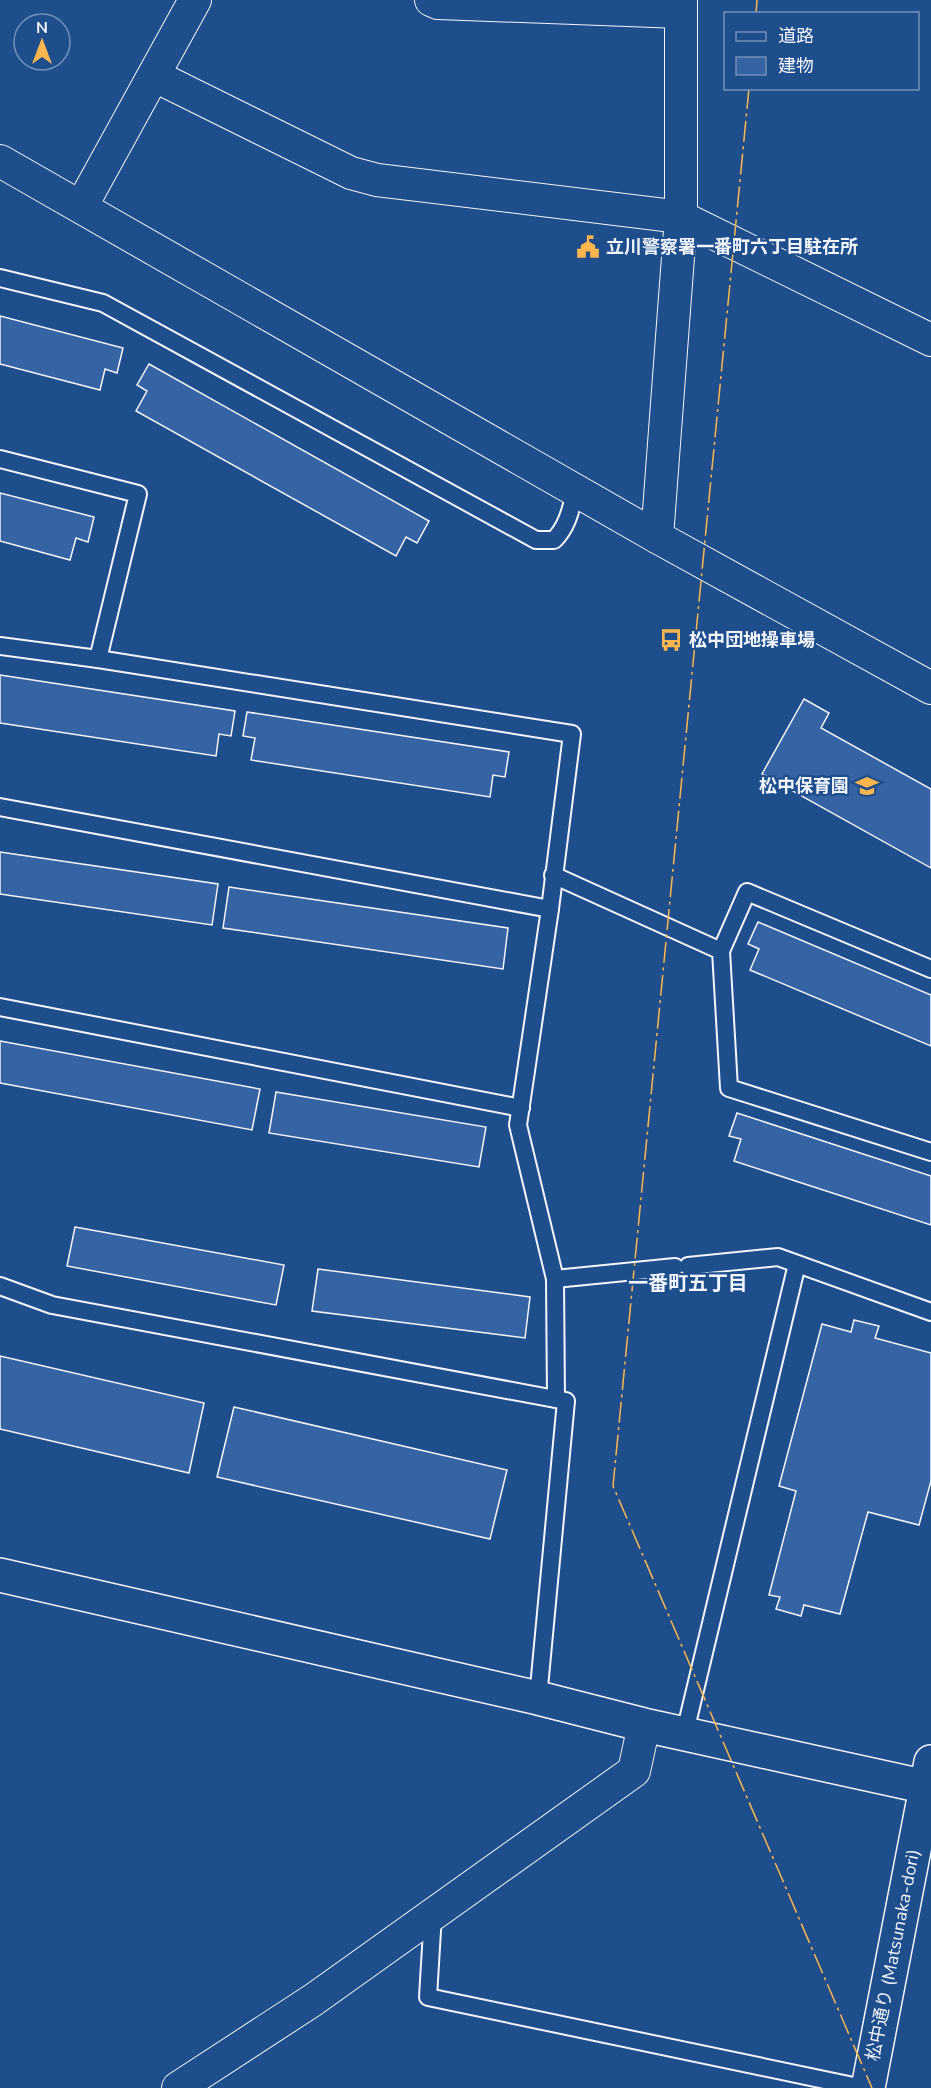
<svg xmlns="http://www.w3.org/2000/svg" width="931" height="2088" viewBox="0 0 931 2088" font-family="'Nunito Sans','Noto Sans JP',sans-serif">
<rect width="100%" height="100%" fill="#1f4e8c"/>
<g fill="#3563a3" stroke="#f2f6ff" stroke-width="1.5">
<polygon points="0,316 123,348 117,373 105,369 100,390 0,364"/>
<polygon points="149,364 429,521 417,543 406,537 396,556 136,411 147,391 137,385"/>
<polygon points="0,493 94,517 88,542 76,538 70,560 0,541"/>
<polygon points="0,675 235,711 231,736 219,734 216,756 0,723"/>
<polygon points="804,699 829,713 821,728 931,789 931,868 762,774"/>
<polygon points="247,712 509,752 505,777 493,775 490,797 251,760 255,738 243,736"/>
<polygon points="0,852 218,884 212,925 0,894"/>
<polygon points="229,887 508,928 503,969 223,928"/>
<polygon points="758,922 931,995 931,1046 750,970 759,949 748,944"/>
<polygon points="0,1041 260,1089 252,1130 0,1083"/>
<polygon points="276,1092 486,1127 479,1167 269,1133"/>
<polygon points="737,1113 931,1176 931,1225 734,1161 741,1139 729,1136"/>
<polygon points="75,1227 284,1265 276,1305 67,1266"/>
<polygon points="318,1269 530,1297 525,1338 312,1311"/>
<polygon points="854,1320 879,1326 875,1338 931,1353 931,1481 919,1525 868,1512 840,1614 804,1605 801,1616 776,1609 780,1597 769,1595 796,1491 779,1486 822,1324 851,1332"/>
<polygon points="0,1356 204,1403 189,1473 0,1429"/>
<polygon points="234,1407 507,1470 490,1539 217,1477"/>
</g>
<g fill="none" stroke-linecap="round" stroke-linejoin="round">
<g stroke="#f2f6ff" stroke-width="20">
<g id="service">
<path d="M0 278 103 303 536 540H554C568 526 571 508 576 489"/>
<polyline points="0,459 138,494 98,659"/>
<polyline points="0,646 98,659 572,734 550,909 518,1125 555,1279 556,1399"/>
<polyline points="0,807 550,909"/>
<polyline points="553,875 721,951 729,1088 931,1152"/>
<polyline points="721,951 747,892 931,969"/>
<polyline points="0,1007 521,1108"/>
<polyline points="688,1266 778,1257 931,1312"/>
<polyline points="555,1279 675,1267"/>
<polyline points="0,1286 52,1305 566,1401 538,1698"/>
<polyline points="685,1732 797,1264"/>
<polyline points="433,1914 428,1997 863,2088"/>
</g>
</g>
<g stroke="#f2f6ff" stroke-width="34">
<g id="minor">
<polyline points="431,0 438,3 680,12"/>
<polyline points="155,76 351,173 377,180 681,217 931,340"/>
<polyline points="0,161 657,537 931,688"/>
<polyline points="81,207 195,0"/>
<polyline points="657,537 681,217 681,0"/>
<polyline points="178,2088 313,2000 634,1771 644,1725"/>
</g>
</g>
<g stroke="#f2f6ff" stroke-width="36">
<g id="tertiary">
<polyline points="0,1575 538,1698 644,1725 931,1788"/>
<polyline points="868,2088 931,1762"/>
</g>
</g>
<use href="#service" stroke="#1f4e8c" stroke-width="16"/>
<use href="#minor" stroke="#1f4e8c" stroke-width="32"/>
<use href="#tertiary" stroke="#1f4e8c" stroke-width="33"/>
<g stroke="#ffb74d" stroke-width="1.5" stroke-dasharray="21 4.5 3 4.5" stroke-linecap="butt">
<polyline points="756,14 757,0"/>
<polyline points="749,88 613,1486 872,2088"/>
</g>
</g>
<defs>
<g id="civic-bare" transform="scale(1.8)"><path d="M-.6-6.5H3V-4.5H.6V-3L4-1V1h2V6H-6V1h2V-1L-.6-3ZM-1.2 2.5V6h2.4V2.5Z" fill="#ffb74d" stroke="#1f4e8c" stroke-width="2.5" paint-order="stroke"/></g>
<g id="bus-bare" transform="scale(1.8)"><path d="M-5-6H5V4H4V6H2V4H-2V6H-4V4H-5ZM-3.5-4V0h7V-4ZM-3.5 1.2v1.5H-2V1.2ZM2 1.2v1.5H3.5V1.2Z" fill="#ffb74d" stroke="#1f4e8c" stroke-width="2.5" paint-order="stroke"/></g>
<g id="school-bare" transform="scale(1.8)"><path d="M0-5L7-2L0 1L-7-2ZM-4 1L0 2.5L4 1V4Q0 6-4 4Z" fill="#ffb74d" stroke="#1f4e8c" stroke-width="2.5" paint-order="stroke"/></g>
</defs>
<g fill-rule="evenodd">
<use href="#civic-bare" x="588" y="247"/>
<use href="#bus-bare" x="671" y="640"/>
<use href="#school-bare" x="867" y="786"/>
</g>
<g text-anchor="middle" stroke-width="4.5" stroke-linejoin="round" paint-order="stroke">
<g font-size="18" font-weight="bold" fill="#f2f6ff" stroke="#1f4e8c" text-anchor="start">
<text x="606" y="253">立川警察署一番町六丁目駐在所</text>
<text x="689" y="646">松中団地操車場</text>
<text x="849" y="792" text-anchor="end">松中保育園</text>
</g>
<g font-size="18" fill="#f2f6ff" stroke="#1f4e8c">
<text transform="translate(893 1955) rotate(-79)" y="6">松中通り (Matsunaka-dori)</text>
</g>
<g font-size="20" font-weight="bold" fill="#f2f6ff" stroke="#1f4e8c">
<text x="688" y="1290">一番町五丁目</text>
</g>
</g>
<rect x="724" y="12" width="195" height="78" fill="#1f4e8c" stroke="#7391ba" stroke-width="1.5"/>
<rect x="736" y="32" width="30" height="9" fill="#1f4e8c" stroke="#7391ba" stroke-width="1.5"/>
<text x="778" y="42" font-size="18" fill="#f2f6ff">道路</text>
<rect x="736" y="57" width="30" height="18" fill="#3563a3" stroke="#7391ba" stroke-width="1.5"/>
<text x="778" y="72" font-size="18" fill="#f2f6ff">建物</text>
<g transform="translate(42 42)"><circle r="28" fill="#1f4e8c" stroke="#7391ba" stroke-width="1.5"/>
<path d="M0-4.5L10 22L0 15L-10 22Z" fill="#ffb74d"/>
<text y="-9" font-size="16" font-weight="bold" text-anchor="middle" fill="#f2f6ff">N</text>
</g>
</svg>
